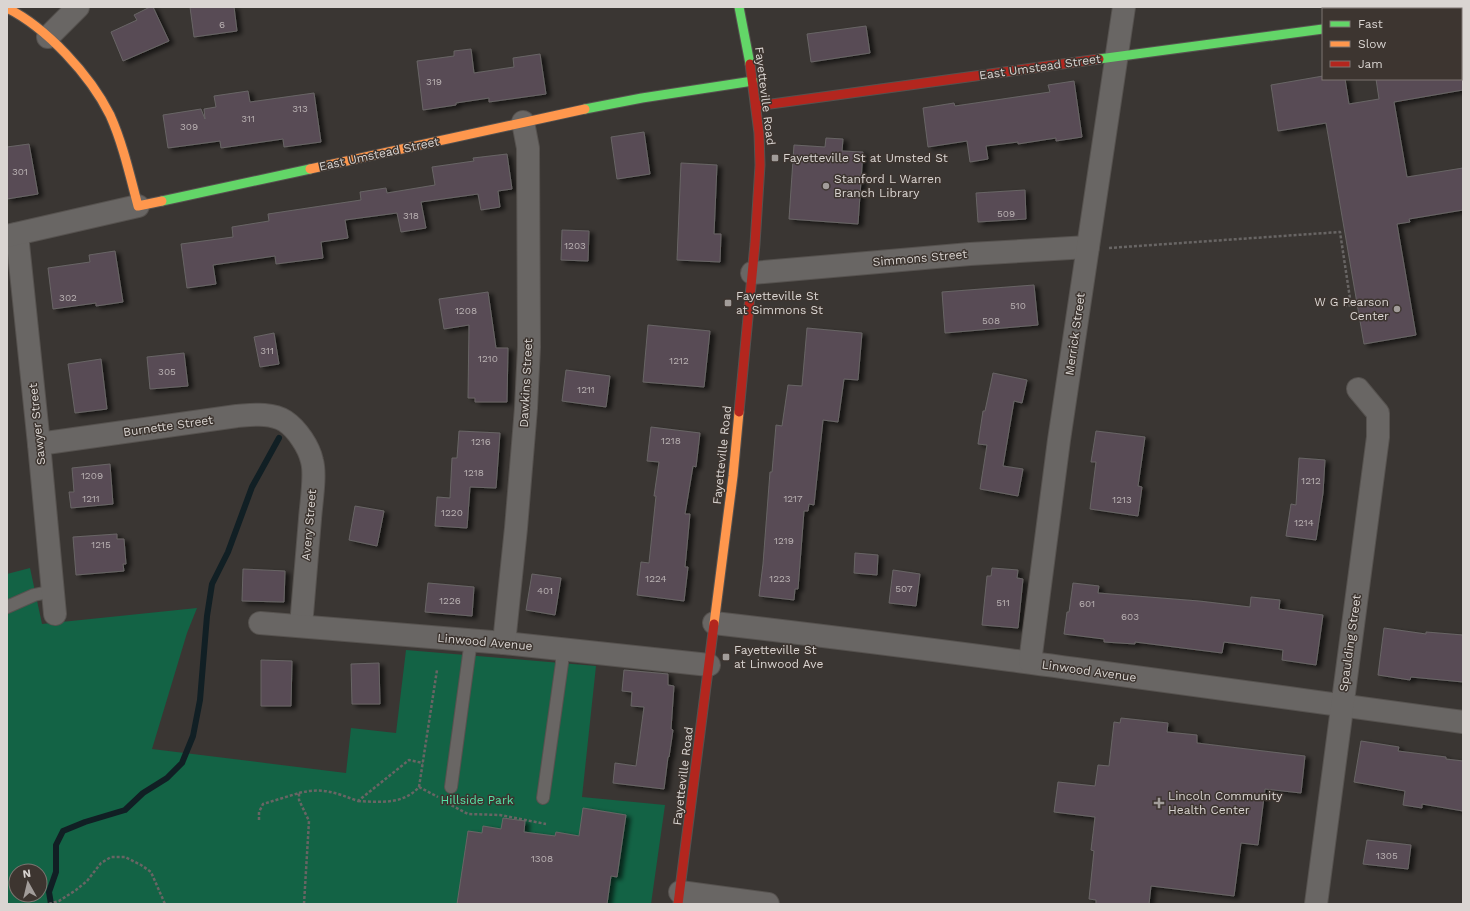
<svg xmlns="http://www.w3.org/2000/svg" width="1470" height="911" viewBox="0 0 1470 911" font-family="'Work Sans',sans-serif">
<defs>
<filter id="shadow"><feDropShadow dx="4.5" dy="2.5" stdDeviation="2" flood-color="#0009"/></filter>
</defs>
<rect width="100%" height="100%" fill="#3a3633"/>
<path fill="#136345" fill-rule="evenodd" d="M30 568 42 624 197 608 187 633 152 749 346 773 351 728 396 733 406 650 596 666 582 797 665 805 651 904H7V574ZM16 871H40V895H16Z"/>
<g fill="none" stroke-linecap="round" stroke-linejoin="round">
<polyline stroke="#111f24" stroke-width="6" points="51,904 49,892 56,872 56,845 63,831 85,822 125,810 143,793 167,778 182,763 193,736 200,700 207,616 212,584 228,552 252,487 279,438"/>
</g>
<g fill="#584b55" stroke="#686565" filter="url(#shadow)">
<polygon points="150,7 153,7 169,41 123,61 111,32 137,20 134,15"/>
<polygon points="190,7 234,7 237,31 194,37"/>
<polygon points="866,26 870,53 811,62 807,34"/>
<polygon points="471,49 474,73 514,67 513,58 540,54 546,94 489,102 489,98 456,103 456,105 423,110 417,61 454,56 454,51"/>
<polygon points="1323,76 1323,79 1345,79 1349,104 1379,99 1376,79 1463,79 1463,90 1394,102 1407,177 1463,168 1463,210 1409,219 1410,222 1397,224 1416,335 1364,344 1326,123 1278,131 1271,85"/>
<polygon points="1074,81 1082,137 1056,141 1056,138 1018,144 1018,142 986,146 988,159 970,162 967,141 928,147 923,108 954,103 955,106 1050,92 1048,85"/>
<polygon points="248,91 250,102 314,93 321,142 284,147 283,139 221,148 220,141 168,148 163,115 201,109 205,119 204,109 216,107 214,96"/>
<polygon points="644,132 650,174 617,179 611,137"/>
<polygon points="826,138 843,139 842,151 863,152 858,224 789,219 794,145 825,147"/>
<polygon points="29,144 38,194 7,199 7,147"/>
<polygon points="507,154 512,189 498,191 500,207 481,210 478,194 421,202 426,228 401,232 397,213 345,220 348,238 321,242 323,258 276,264 275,256 213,265 216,284 187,288 181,244 233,237 232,227 269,221 268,214 361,200 360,192 386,188 387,193 435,185 432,167 474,161 473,158"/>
<polygon points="681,163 717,165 714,234 721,234 720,262 677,260"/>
<polygon points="1025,190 1026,219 978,222 976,193"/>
<polygon points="562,230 589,231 588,261 561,260"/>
<polygon points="115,251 123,302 96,306 96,303 53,309 48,268 90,262 89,255"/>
<polygon points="1034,285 1038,325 945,333 942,292"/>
<polygon points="488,292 496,348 508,348 507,402 475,402 475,398 468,398 469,325 444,329 439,299"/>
<polygon points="648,325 710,331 704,387 643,382"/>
<polygon points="807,328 862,333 858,380 844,379 838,422 823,420 814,505 809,504 808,511 804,511 798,589 795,589 794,600 759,596 763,564 770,472 772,472 776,425 782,426 788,385 802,386"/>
<polygon points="274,333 279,364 260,367 254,337"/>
<polygon points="184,353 188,386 150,389 147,357"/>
<polygon points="101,359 107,409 75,413 68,364"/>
<polygon points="566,370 610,376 606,407 562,401"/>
<polygon points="993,373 1027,380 1022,403 1014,401 1003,466 1023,469 1018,496 980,489 987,445 978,444 983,411 985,411"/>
<polygon points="651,427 700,433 696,467 693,466 685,514 690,514 685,567 688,567 684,601 637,595 641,562 649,563 656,496 654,496 659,462 647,461"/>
<polygon points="459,431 500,433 496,488 470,487 467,528 435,526 437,497 450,498 452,458 457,458"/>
<polygon points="1096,431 1145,437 1138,486 1142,487 1138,516 1090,509 1096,462 1091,462"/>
<polygon points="1299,458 1325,460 1323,493 1316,540 1286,536 1291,504 1296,505"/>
<polygon points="110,464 113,504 71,508 69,492 74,492 72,468"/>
<polygon points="355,506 384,511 377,546 349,540"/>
<polygon points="117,534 117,539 124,539 126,564 123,564 124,571 76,575 73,537"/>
<polygon points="855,553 878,555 877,575 854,573"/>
<polygon points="992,568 1018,570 1017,578 1023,579 1018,628 982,625 987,576 991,576"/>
<polygon points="243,569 285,571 284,602 242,601"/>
<polygon points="893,570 920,574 916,606 889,603"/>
<polygon points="532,574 561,578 555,615 526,610"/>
<polygon points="428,583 474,587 472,616 425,612"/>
<polygon points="1073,583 1099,586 1098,593 1199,601 1250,607 1251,597 1280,600 1279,609 1323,615 1316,665 1282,660 1283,650 1224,642 1222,653 1135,642 1135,644 1104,642 1104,639 1064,634 1067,612 1069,612"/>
<polygon points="1384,628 1426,634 1426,632 1463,635 1463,682 1411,677 1410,680 1378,675"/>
<polygon points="261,660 292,661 291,706 261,706"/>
<polygon points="379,663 380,704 352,704 351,664"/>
<polygon points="624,670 668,674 668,685 674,686 671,729 673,730 669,757 668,757 664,789 613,783 615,763 636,766 644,707 631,706 632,692 622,691"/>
<polygon points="1121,718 1168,723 1167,732 1197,735 1197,743 1305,756 1301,793 1265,789 1258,845 1241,843 1234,896 1151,886 1149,904 1096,904 1096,900 1089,899 1094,851 1091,850 1095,817 1054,812 1058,782 1095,786 1098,765 1109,766 1114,722 1120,723"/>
<polygon points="1361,741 1399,747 1398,751 1446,757 1446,759 1463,761 1463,811 1422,804 1422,808 1403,805 1405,791 1354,782"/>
<polygon points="583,808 626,815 617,877 611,876 607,904 457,904 468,831 482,833 483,826 501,829 503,818 525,821 524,832 555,836 556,832 579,836"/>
<polygon points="1367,840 1411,845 1408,869 1363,864"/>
</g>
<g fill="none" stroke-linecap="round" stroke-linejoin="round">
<g stroke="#56524f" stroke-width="14">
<g id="lane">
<polyline points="7,607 34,595 53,591"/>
<polyline points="451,787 471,640"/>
<polyline points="543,798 562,663 562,649"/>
</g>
</g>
<g stroke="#56524f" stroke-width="24">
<g id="street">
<polyline points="48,37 78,7"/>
<polyline points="17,234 39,444 55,614"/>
<polyline points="7,236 138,206"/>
<polyline points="752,273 970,254 1088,247"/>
<path d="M39 444 237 416C252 415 271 412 285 421 297 429 309 447 312 461 316 475 311 504 310 519 307 555 304 590 301 626"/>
<polyline points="260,623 504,643 709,665"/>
<path d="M714 623C964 652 1214 688 1463 722"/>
<polyline points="504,643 516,528 526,408 529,347 528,148 523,122"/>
<polyline points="1030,662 1059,440 1124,7"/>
<polyline points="680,892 768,904"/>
<polyline points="1316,904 1378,437 1378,413 1358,389"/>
</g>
</g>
<g stroke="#56524f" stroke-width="11">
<g id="fast">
<polyline points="739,7 750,64"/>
<polyline points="1099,59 1323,29"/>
<polyline points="585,109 642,98 753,81"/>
<polyline points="162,201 310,169"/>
</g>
</g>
<g stroke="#56524f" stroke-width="11">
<g id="slow">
<path d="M7 8C47 28 90 75 110 115 123 144 130 176 138 206L162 201"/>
<polyline points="310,169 585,109"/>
<polyline points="714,624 733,476 739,412"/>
</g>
</g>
<g stroke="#56524f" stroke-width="11">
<g id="jam">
<polyline points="1450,9 1462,7"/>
<polyline points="756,106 1099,59"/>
<polyline points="739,412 755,244 760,165 759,133 750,64"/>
<polyline points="678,904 714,624"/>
</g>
</g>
<g stroke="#686564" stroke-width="2.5" stroke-dasharray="3 2" stroke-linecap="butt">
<polyline points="1109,248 1340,232 1351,305 1346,306"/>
<polyline points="419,787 438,797"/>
<path d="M299 793C323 787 336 793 358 801L409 760 423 763"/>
<path d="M358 801C379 802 403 805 419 787L437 670"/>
<polyline points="447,803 468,814 500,815 546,824"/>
<polyline points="259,820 259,812 263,804 299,793 299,800 309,821 304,904"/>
<polyline points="49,904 59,901 76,890 87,881 101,863 111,857 125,857 141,865 151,872 165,904"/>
</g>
<use href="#lane" stroke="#696664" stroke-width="12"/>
<use href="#street" stroke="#696664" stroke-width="22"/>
<use href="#fast" stroke="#63d668" stroke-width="9"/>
<use href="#slow" stroke="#ff974d" stroke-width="9"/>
<use href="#jam" stroke="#b3261e" stroke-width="9"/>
</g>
<g fill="#a29d9a" stroke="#3d3530" stroke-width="1.5">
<rect x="771" y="154" width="8" height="8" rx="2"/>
<circle cx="826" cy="186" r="4"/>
<rect x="724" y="299" width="8" height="8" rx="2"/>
<circle cx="1397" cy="309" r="4"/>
<rect x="722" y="653" width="8" height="8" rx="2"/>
<path d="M1157 797h4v4h4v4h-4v4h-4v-4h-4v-4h4z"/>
</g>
<g text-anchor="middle" stroke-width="3" stroke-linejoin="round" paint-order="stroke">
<g font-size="10" fill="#bab2b3">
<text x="222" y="28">6</text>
<text x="434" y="85">319</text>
<text x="300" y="112">313</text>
<text x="248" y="122">311</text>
<text x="189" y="130">309</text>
<text x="20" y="175">301</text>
<text x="1006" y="217">509</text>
<text x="411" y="219">318</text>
<text x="575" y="249">1203</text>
<text x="68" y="301">302</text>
<text x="1018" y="309">510</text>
<text x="466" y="314">1208</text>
<text x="991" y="324">508</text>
<text x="267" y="354">311</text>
<text x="488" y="362">1210</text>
<text x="679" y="364">1212</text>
<text x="167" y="375">305</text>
<text x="586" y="393">1211</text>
<text x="671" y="444">1218</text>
<text x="481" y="445">1216</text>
<text x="474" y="476">1218</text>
<text x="92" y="479">1209</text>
<text x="1311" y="484">1212</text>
<text x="91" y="502">1211</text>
<text x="793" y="502">1217</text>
<text x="1122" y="503">1213</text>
<text x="452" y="516">1220</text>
<text x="1304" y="526">1214</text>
<text x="784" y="544">1219</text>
<text x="101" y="548">1215</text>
<text x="656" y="582">1224</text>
<text x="780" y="582">1223</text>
<text x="904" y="592">507</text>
<text x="545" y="594">401</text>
<text x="450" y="604">1226</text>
<text x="1003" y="606">511</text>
<text x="1087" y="607">601</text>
<text x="1130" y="620">603</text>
<text x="1387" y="859">1305</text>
<text x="542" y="862">1308</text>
</g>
<g font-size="12" fill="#dad5d2" stroke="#3d3530">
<text transform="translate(1040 67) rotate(-8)" y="4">East Umstead Street</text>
<text transform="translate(765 96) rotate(83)" y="4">Fayetteville Road</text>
<text transform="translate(379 154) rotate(-12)" y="4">East Umstead Street</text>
<text transform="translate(920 258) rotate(-5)" y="4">Simmons Street</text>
<text transform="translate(1075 334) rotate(-82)" y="4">Merrick Street</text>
<text transform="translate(526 383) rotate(-87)" y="4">Dawkins Street</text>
<text transform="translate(37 424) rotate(-96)" y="4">Sawyer Street</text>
<text transform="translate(168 426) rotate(-8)" y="4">Burnette Street</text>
<text transform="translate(722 455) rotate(-84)" y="4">Fayetteville Road</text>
<text transform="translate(309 525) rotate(-85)" y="4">Avery Street</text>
<text transform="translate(485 642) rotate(5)" y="4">Linwood Avenue</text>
<text transform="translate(1350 643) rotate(-82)" y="4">Spaulding Street</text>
<text transform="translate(1089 671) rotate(8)" y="4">Linwood Avenue</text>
<text transform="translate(683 776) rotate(-83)" y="4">Fayetteville Road</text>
</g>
<g font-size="12" fill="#dad5d2" stroke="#3d3530" text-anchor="start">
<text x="783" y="162">Fayetteville St at Umsted St</text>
<text x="834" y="183">Stanford L Warren<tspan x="834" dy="14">Branch Library</tspan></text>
<text x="736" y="300">Fayetteville St<tspan x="736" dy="14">at Simmons St</tspan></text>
<text x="1389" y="306" text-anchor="end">W G Pearson<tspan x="1389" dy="14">Center</tspan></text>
<text x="734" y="654">Fayetteville St<tspan x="734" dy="14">at Linwood Ave</tspan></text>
<text x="1168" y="800">Lincoln Community<tspan x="1168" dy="14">Health Center</tspan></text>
</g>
<g font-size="12" fill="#55e2a6" stroke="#3d3530">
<text x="477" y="804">Hillside Park</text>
</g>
</g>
<rect width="1470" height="911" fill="none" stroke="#dad5d2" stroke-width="16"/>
<rect x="1322" y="8" width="140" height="72" fill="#3d3530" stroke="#7c7571"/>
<rect x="1330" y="21" width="20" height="6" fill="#63d668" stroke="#7c7571"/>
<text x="1358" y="28" font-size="12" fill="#dad5d2">Fast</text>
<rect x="1330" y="41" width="20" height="6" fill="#ff974d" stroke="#7c7571"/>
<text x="1358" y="48" font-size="12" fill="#dad5d2">Slow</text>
<rect x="1330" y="61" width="20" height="6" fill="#b3261e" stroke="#7c7571"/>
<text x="1358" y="68" font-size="12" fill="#dad5d2">Jam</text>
<g transform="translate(28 883) rotate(352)"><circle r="19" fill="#3d3530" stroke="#7c7571"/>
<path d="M0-3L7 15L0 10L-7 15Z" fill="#a29d9a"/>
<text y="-6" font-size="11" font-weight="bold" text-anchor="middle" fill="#dad5d2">N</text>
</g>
</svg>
